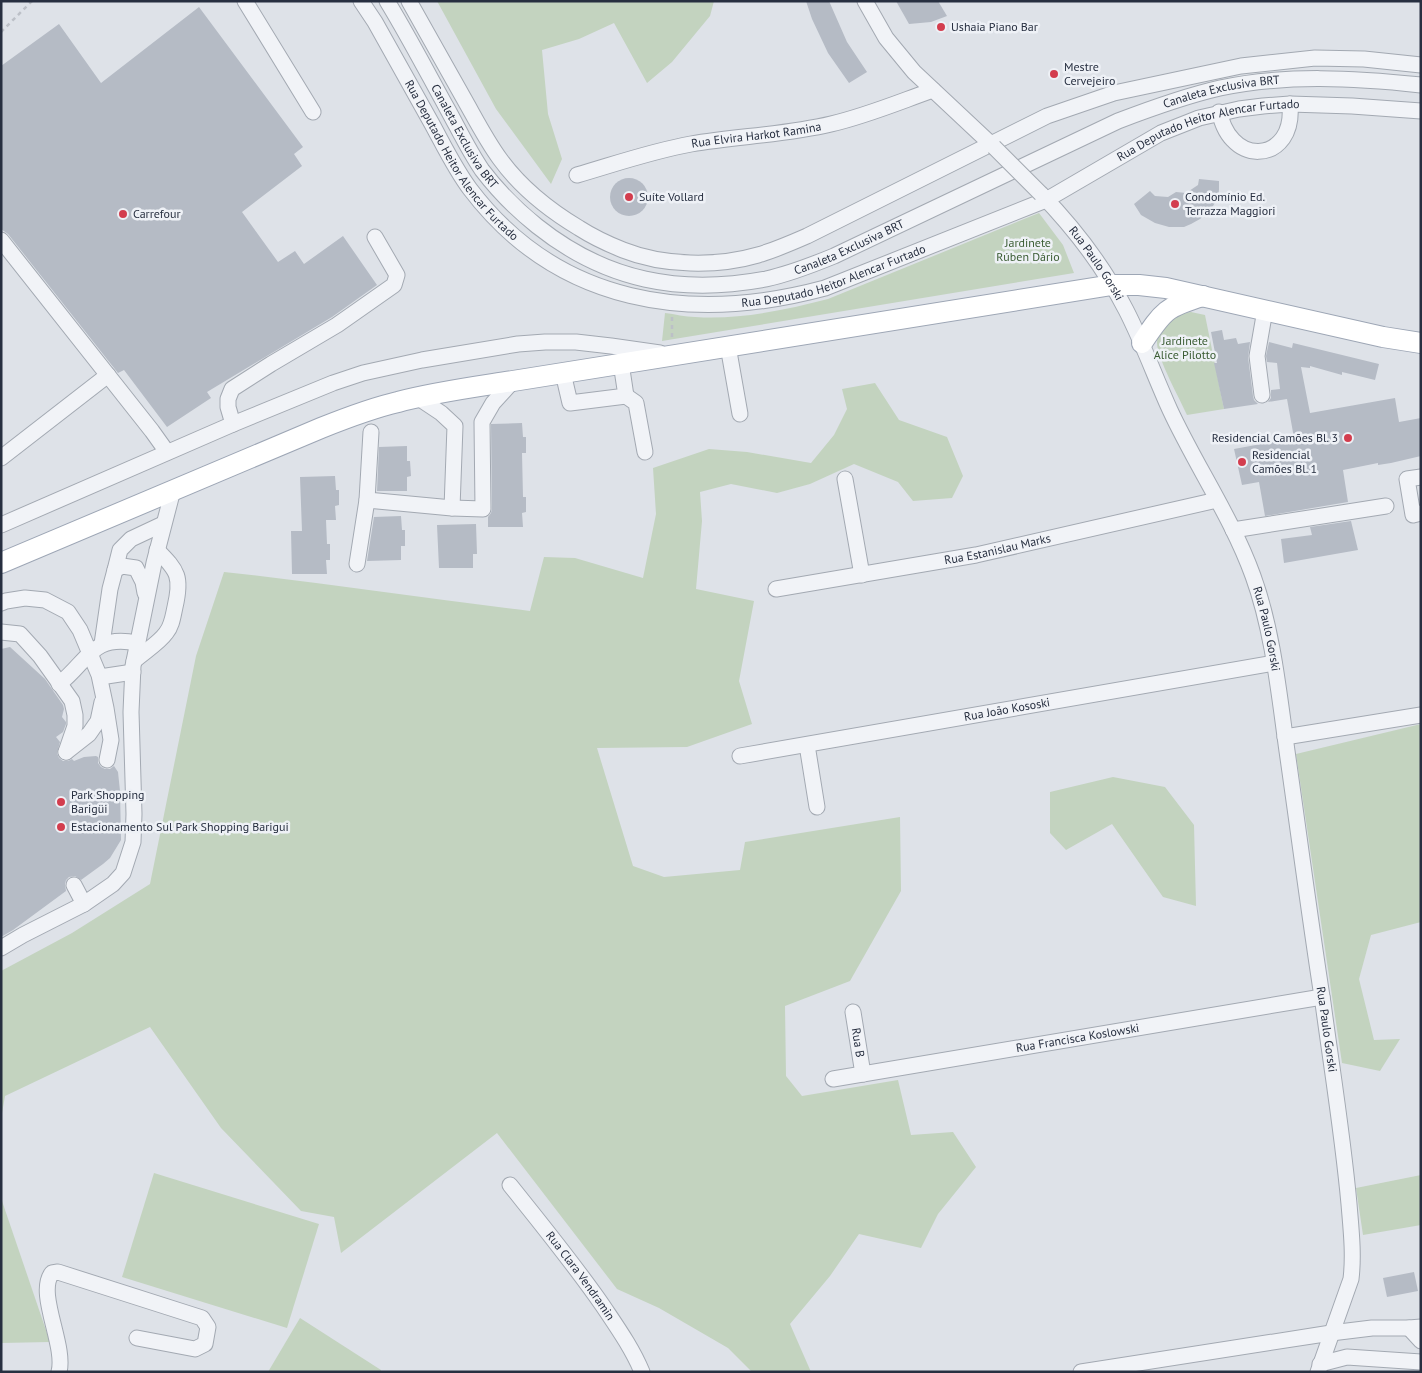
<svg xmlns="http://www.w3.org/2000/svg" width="1422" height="1373" viewBox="0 0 1422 1373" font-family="'PT Sans',sans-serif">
<rect width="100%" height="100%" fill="#dee2e8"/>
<g fill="#c3d3bf">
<polygon points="437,1 714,1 710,16 672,62 647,83 614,23 579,39 542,50 548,114 562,159 551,184 496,109"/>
<path d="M1039 213 1063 245 1074 273 662 341 665 313C675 314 685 317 695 317 740 320 785 310 828 299Z"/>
<path d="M1191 312 1205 315 1224 409 1187 415C1180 399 1157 358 1157 343 1157 333 1162 327 1170 321 1177 316 1182 313 1191 312Z"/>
<path d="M875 383 899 420 947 437 963 476 952 498 913 501 898 482 854 464 810 484 777 493 731 484 700 492 702 521 696 589 754 601 739 681 752 724 687 747 597 748 633 866 664 877 740 870 745 842 900 817 901 891 850 981 785 1006 786 1076 802 1096 898 1080 911 1135 953 1132 976 1167 938 1214 921 1248 859 1234 830 1276 790 1324 811 1372H752L728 1348 659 1308 617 1289 497 1133 341 1253 334 1217 301 1211 221 1128 150 1027 5 1096 1 1119V971L72 933 150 884 196 656 224 572C326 583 428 599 530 611L544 557 575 558 643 578 656 514 653 468 709 449 747 452 811 463 834 435 847 409 842 389Z"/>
<polygon points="1421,724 1421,922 1371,935 1359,979 1374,1040 1400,1039 1380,1071 1342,1063 1296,754"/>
<polygon points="1113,777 1165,787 1194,825 1196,906 1163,897 1112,824 1066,850 1050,833 1050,792"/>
<polygon points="154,1173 319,1224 287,1328 122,1277"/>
<polygon points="1421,1175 1421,1225 1363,1235 1356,1188"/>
<polygon points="1,1198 50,1342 1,1343"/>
<polygon points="300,1318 381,1370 381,1372 268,1372"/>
</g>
<g fill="#b5bbc5">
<polygon points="806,1 829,1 847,42 867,72 849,83 828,53 812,19"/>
<polygon points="896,1 938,1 947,16 931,22 909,24"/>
<polygon points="199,7 303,147 294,154 302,166 242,212 278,262 295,251 304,264 343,236 377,285 332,317 207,392 211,398 167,427 124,370 118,373 8,234 1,229 1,66 59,24 101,83"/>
<circle cx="629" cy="197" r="19"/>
<polygon points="1199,179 1219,181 1219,190 1218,198 1213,206 1200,219 1191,224 1184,227 1169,227 1155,223 1141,215 1134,204 1150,191 1155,196 1168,197 1176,192 1186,193 1198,185"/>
<polygon points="1222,330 1224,340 1236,338 1238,344 1250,342 1248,357 1253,396 1254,400 1258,404 1224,409 1214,363 1217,363 1211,332"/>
<polygon points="1269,342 1292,348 1293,343 1379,364 1375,380 1342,372 1342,375 1310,366 1310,368 1301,367 1310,413 1395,398 1399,422 1421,418 1421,456 1391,463 1378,465 1378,463 1343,470 1348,502 1265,516 1259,482 1242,485 1234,449 1294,438 1287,399 1268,402 1271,398 1271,390 1280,389 1277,363 1267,362 1266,356"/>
<polygon points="522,423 523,437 526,437 526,453 522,453 523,497 526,497 526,512 522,513 523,527 488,527 488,517 491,513 492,509 491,424"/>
<polygon points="407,446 407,461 410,461 411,476 407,477 407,491 377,491 379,447"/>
<polygon points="335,476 336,490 339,490 339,505 335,506 336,520 326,520 327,544 330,544 330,560 326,560 327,574 292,574 291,531 302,531 300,477"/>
<polygon points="401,516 402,530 405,530 405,546 401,546 401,560 367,561 374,517"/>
<polygon points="1351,521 1358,550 1284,563 1281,539 1312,535 1310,527"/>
<polygon points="476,524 477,554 473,554 473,568 439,568 437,525"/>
<polygon points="10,647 45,679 63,705 64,709 62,717 66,722 66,724 63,732 56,737 60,742 57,753 59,758 63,761 68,761 72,759 74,761 84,757 96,756 98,757 98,763 101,767 105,769 110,769 114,766 118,772 120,791 121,840 110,858 103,864 81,880 75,876 69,877 66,880 65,884 66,891 13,930 1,937 1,649"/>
<polygon points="1414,1272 1418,1291 1387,1297 1383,1278"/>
</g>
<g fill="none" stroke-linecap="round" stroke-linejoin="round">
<g stroke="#a3a9b2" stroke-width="17">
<g id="minor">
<polyline points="245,1 313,112"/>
<path id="s1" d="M361 1 375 22C394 56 413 90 432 124 444 146 455 169 470 189 558 305 691 324 825 288L1046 200 1161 133 1199 118 1239 109 1263 106 1290 104 1352 106 1421 111"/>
<path id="s2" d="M387 1C409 37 428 74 448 110 459 130 469 151 482 170 498 191 517 210 537 226 606 281 680 295 766 279 789 274 812 265 834 256L1118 121C1152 108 1185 96 1220 88 1285 74 1355 78 1421 85"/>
<path d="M409 1C427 33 445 65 463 97 475 118 486 140 500 159 521 188 549 210 579 228 593 237 608 244 623 250 663 266 717 267 758 255 775 250 791 243 807 236L1047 116 1114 93 1241 66 1315 58 1364 59 1421 65"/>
<polyline points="865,1 886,38 914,72 994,147"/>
<path d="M1219 112C1222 122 1225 132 1233 140 1247 155 1270 156 1283 138 1290 128 1291 116 1290 104"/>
<path id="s3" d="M577 175C615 164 652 151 691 144 738 136 785 135 831 124 866 116 899 102 933 90"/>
<path id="s4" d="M1041 194C1073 227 1105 269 1126 310 1143 343 1155 377 1170 410 1196 466 1232 518 1253 576 1273 631 1279 694 1287 751 1299 835 1310 920 1323 1003 1332 1070 1343 1137 1349 1204 1351 1229 1354 1254 1351 1279L1318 1372"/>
<polyline points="1,240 152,431 167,452"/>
<polyline points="728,346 740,414"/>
<polyline points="563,373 570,403 626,396 621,363"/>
<polyline points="1262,395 1257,356 1265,310"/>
<polyline points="626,396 636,403 645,452"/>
<polyline points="417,397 441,413 455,426 452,508"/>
<polyline points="233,424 228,407 228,399 232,389 271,364 337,325 394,285 397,275 375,237"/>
<polyline points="1,458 108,375"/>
<polyline points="1421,477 1407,479 1413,515 1421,513"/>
<polyline points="845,479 862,575"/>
<polyline points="367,500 371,432"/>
<polyline points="1,525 233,424 333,383 363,373 422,360 518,344 545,342 576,342 611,346 660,353"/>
<polyline points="1233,530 1386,506"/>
<polyline points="357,564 367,500 452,508 483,509 482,422 493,403 513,381"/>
<polyline points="115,570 120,550 131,539 163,524"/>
<path id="s5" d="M776 589 976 555 1217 500"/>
<polyline points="1,603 6,601 25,598 45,600 68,612 80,630 99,675 106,708 111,740 107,760"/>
<polyline points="1,632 20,634 40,656 72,701 75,715 75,726 66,752"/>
<polyline points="102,644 110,589 115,570 122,566 136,568 143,582 145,593"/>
<path d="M134 661C144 652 159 643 166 633 172 626 173 616 175 607 182 577 178 571 157 550"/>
<polyline points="100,677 133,672"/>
<path d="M59 684C89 660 92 634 137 643"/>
<polyline points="1285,737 1421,715"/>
<polyline points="807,745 817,807"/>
<polyline points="66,752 89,734 98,721 102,702"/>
<path id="s6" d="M740 756 1274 663"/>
<polyline points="74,885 84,904"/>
<polyline points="1,948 23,935 84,904 113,884 123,873 133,842 134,814 131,712 133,666 154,563 173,490"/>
<path id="s7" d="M853 1012 863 1074"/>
<path id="s8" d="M833 1079 1322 997"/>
<path id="s9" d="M510 1185C542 1225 574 1264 603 1306 617 1327 632 1348 642 1372"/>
<polyline points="1409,1328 1421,1341"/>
<polyline points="1320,1364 1347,1357 1421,1362"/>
<path d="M59 1372C66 1345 36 1293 52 1273L58 1272 202 1318 208 1327 205 1344 195 1349 137 1338"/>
<polyline points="1081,1372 1331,1333 1372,1328 1409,1328 1421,1327"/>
</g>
</g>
<g stroke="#9da6b5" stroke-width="22">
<g id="major">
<path d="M1142 343C1163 311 1166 307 1203 296"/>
<path d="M1 563 321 428C346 418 372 408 398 402 436 392 475 387 513 381L1112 285H1139L1166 288 1383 337 1421 343"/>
</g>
</g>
<g stroke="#bcc0c7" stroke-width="2.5" stroke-dasharray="4 4" stroke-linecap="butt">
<polyline points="1,32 32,1"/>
<polyline points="672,317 672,339"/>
</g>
<use href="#minor" stroke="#f1f3f7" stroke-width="15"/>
<use href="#major" stroke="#fff" stroke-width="20"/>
<g stroke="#a3a9b2" stroke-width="17" stroke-linecap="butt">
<polyline id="minor-bridge" points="994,147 1041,194"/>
</g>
<use href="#minor-bridge" stroke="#f1f3f7" stroke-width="15"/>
</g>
<g fill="#d33d4e" stroke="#eef1f6" stroke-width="2">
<circle cx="941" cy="27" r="5"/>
<circle cx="1054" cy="74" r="5"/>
<circle cx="629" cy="197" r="5"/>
<circle cx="1175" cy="204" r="5"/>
<circle cx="123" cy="214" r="5"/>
<circle cx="1348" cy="438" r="5"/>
<circle cx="1242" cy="462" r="5"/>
<circle cx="61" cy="802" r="5"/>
<circle cx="61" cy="827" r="5"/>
</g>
<g text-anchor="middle" stroke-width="5" stroke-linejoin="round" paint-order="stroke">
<g font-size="12" fill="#272f40" stroke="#eef1f6" text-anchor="start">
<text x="951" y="31">Ushaia Piano Bar</text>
<text x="1064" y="71">Mestre<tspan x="1064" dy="14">Cervejeiro</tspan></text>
<text x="639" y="201">Suíte Vollard</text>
<text x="1185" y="201">Condomínio Ed.<tspan x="1185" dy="14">Terrazza Maggiori</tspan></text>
<text x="133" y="218">Carrefour</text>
<text x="1338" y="442" text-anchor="end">Residencial Camões Bl. 3</text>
<text x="1252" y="459">Residencial<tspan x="1252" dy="14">Camões Bl. 1</tspan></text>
<text x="71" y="799">Park Shopping<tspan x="71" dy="14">Barigüi</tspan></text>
<text x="71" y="831">Estacionamento Sul Park Shopping Barigui</text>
</g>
<g font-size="12" fill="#272f40" stroke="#eef1f6">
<text dy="4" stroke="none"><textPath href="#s2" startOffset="1010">Canaleta Exclusiva BRT</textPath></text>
<text dy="4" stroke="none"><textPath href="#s1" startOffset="1028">Rua Deputado Heitor Alencar Furtado</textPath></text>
<text dy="4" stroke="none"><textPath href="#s2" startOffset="156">Canaleta Exclusiva BRT</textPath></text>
<text dy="4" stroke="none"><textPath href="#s3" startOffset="184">Rua Elvira Harkot Ramina</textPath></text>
<text dy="4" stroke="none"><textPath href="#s1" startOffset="189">Rua Deputado Heitor Alencar Furtado</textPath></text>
<text dy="4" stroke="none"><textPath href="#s2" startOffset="605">Canaleta Exclusiva BRT</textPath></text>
<text dy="4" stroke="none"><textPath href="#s4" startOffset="89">Rua Paulo Gorski</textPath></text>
<text dy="4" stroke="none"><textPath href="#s1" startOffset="622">Rua Deputado Heitor Alencar Furtado</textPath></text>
<text dy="4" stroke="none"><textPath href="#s5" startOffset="225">Rua Estanislau Marks</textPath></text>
<text dy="4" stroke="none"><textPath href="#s4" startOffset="494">Rua Paulo Gorski</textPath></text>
<text dy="4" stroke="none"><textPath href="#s6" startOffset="271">Rua João Kososki</textPath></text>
<text dy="4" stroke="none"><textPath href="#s4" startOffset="899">Rua Paulo Gorski</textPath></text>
<text dy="4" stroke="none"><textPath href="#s8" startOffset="248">Rua Francisca Koslowski</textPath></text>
<text dy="4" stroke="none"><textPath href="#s7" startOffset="31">Rua B</textPath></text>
<text dy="4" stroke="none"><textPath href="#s9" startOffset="115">Rua Clara Vendramin</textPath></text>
</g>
<g font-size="12" fill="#3a5c33" stroke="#eef1f6">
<text x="1028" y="247">Jardinete<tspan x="1028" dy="14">Rúben Dário</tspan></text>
<text x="1185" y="345">Jardinete<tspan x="1185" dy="14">Alice Pilotto</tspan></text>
</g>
</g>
<rect width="1422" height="1373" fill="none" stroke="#272f40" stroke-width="5"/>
</svg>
